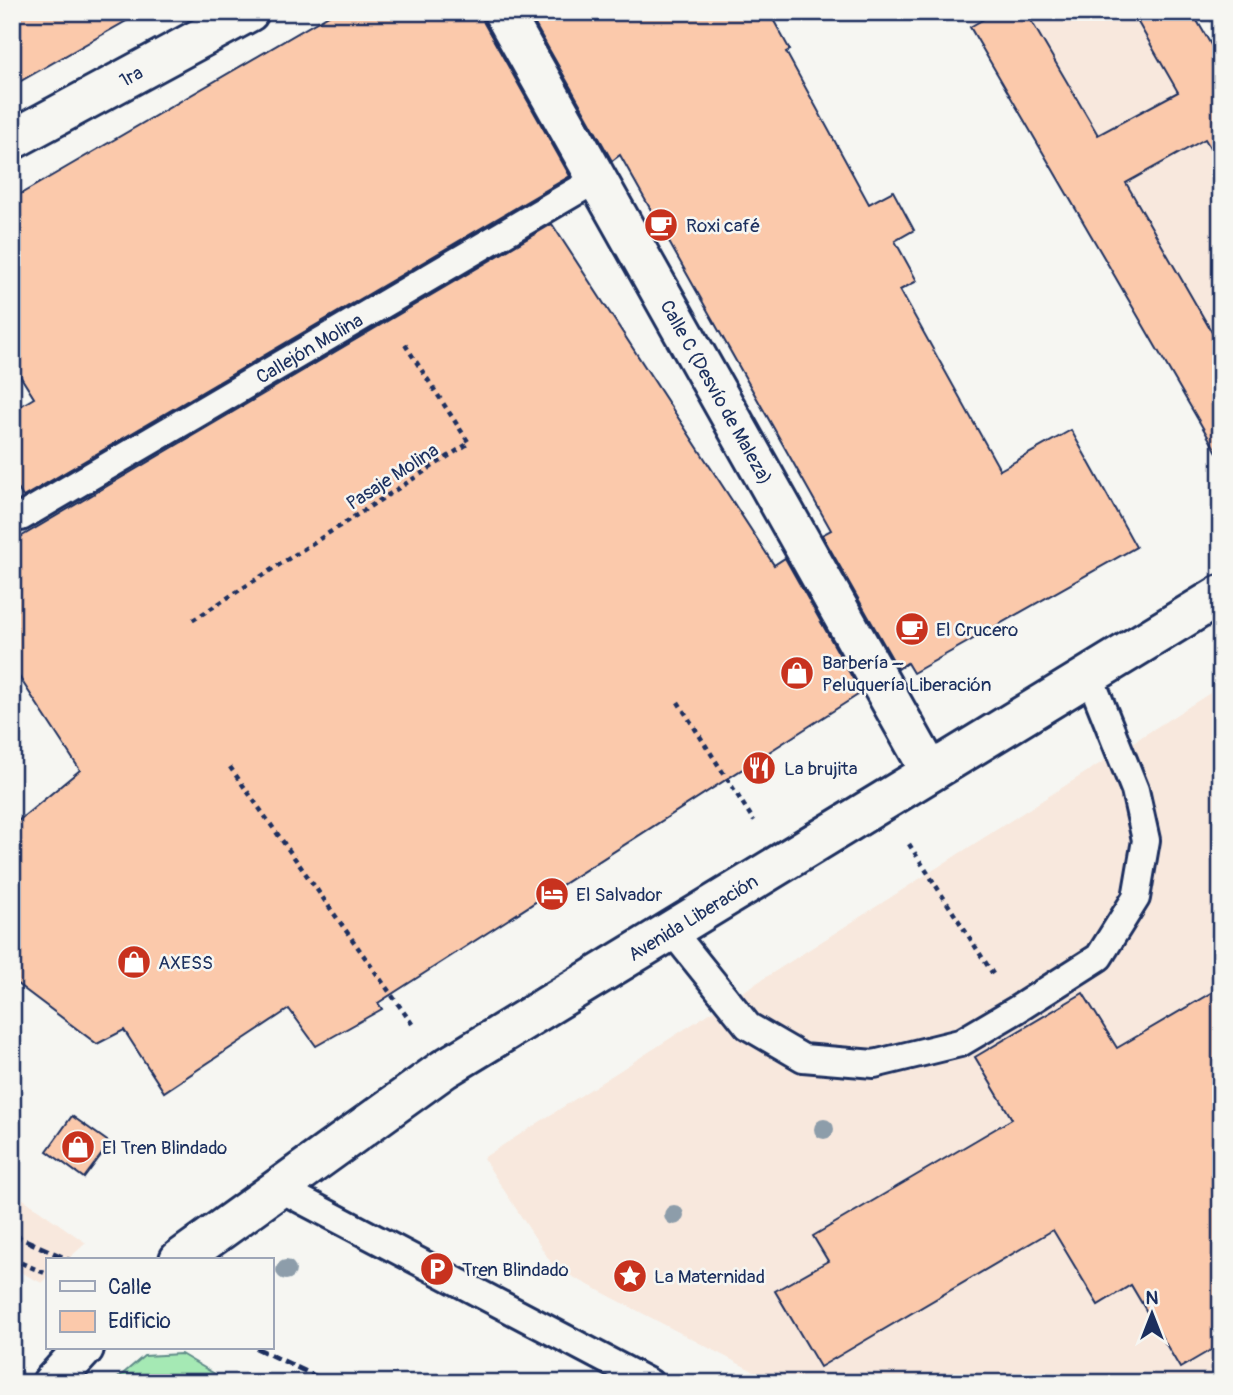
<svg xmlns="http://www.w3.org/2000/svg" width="1233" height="1395" viewBox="0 0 1233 1395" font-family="Pangolin,sans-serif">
<rect width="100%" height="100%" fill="#f6f6f2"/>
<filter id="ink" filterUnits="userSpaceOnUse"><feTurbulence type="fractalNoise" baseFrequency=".0143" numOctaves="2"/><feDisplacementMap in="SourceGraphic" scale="14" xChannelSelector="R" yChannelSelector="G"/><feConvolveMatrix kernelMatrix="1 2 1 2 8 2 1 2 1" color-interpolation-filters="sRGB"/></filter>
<g filter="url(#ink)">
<g fill="#f8e8dd">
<polygon points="962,12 1192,12 1221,62 1221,459"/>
<polygon points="1221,686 1221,1383 776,1383 554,1267 483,1158"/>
<polygon points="12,1191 86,1243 67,1260 47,1260 47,1278 42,1283 12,1268"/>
</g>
<polygon fill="#a5e9b4" stroke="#608c89" stroke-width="2" points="181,1354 230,1383 112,1383 144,1356"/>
<g fill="#fbc9ab" stroke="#1b2f5e" stroke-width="2">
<polygon points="12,12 142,12 12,86"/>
<polygon points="334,12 481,12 484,23 570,176 23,497 12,479 12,411 34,398 12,363 12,199"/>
<polygon points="528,12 769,12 790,50 786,52 869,204 893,191 914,230 895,241 917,281 900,290 1000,470 1071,430 1136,547 913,673 907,663 898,669 822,535 831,530 620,155 612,161"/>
<polygon points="996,12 1026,12 1098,135 1178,92 1132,12 1192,12 1221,62 1221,166 1205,139 1126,183 1221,348 1221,459 970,27"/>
<polygon points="552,224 774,565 785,558 861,693 378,1003 382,1009 316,1046 289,1009 164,1092 124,1030 97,1044 12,980 12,826 80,770 12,666 12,542"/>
<polygon points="1221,987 1221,1344 1180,1368 1131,1285 1098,1305 1053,1230 820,1367 775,1291 828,1261 813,1236 1012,1119 975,1057 1083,993 1117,1048"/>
<polygon points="72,1116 110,1143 84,1178 47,1151"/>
</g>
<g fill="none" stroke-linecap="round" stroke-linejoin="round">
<g stroke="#1b2f5e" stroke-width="32">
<g id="service">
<path id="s1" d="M21 517 597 179"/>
<polyline points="671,930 748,1026 803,1058 874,1064 960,1043 1016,1010 1099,957 1136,898 1146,840 1135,790 1089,675"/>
<polyline points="279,1188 650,1383"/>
</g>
</g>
<g stroke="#1b2f5e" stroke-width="44">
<g id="minor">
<path id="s2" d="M12 140 249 12"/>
</g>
</g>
<g stroke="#1b2f5e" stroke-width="44">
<g id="tertiary">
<path id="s3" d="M503 12 930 771"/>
</g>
</g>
<g stroke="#1b2f5e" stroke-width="44">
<g id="secondary">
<path id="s4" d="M179 1260 444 1069 1221 595"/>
<polyline points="52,1383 84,1348"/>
</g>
</g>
<g stroke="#1b2f5e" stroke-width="4.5" stroke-dasharray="5 5" stroke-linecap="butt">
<polyline points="193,620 469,443 404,343"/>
<polyline points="678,702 754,821"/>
<polyline points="230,767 415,1028"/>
<polyline points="909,844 993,974"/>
<polyline points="12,1259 47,1274"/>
</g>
<use href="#service" stroke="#f6f6f2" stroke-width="26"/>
<use href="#minor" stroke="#f6f6f2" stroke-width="38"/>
<use href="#tertiary" stroke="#f6f6f2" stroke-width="38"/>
<use href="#secondary" stroke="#f6f6f2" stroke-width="38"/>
<g stroke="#1b2f5e" stroke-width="5" stroke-dasharray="10 5" stroke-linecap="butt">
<polyline points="12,1234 69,1260"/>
<polyline points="256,1348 330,1383"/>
</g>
</g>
<g fill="#8d9daa">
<circle cx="824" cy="1129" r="10"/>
<circle cx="674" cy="1215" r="10"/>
<circle cx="286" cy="1270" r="10"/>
</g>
</g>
<defs>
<g id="cafe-disc" transform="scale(1.75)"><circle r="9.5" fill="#c8321e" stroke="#f6f6f2"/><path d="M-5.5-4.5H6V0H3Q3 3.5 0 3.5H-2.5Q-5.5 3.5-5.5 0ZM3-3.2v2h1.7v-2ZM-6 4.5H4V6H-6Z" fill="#fff"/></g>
<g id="shop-disc" transform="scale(1.75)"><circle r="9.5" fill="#c8321e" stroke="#f6f6f2"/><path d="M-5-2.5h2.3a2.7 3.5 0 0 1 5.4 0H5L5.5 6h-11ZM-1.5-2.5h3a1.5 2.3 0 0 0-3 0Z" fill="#fff"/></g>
<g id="restaurant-disc" transform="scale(1.75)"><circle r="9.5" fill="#c8321e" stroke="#f6f6f2"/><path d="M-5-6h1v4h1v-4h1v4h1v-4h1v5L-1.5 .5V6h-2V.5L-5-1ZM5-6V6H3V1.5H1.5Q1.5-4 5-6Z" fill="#fff"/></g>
<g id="hotel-disc" transform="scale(1.75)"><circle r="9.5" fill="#c8321e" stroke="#f6f6f2"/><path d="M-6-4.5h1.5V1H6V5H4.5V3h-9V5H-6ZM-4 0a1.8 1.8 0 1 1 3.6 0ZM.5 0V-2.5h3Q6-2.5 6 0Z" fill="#fff"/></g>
<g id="parking-disc" transform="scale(1.75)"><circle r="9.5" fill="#c8321e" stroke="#f6f6f2"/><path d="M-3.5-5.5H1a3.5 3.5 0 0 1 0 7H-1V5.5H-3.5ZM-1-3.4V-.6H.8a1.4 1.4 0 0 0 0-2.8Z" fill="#fff"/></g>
<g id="sight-disc" transform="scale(1.75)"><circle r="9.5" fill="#c8321e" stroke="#f6f6f2"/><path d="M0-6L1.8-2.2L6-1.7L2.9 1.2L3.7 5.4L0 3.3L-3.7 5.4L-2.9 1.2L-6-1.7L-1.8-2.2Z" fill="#fff"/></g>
</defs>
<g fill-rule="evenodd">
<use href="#cafe-disc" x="661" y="225"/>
<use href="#cafe-disc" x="912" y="629"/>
<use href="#shop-disc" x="797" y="673"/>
<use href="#restaurant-disc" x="759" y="768"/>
<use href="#hotel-disc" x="552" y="894"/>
<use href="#shop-disc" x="134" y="962"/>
<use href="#shop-disc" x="78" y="1147"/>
<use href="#parking-disc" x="437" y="1269"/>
<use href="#sight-disc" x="630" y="1276"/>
</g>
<g text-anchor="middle" stroke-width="5" stroke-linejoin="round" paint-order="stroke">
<g font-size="19" fill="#1b2f5e" stroke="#f6f6f2">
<text dy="7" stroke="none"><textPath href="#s2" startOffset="135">1ra</textPath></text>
<text dy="7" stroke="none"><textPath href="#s1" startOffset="334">Callejón Molina</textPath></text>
<text dy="7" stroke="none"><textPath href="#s3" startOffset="436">Calle C (Desvío de Maleza)</textPath></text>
<text transform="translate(392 476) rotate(-33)" y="7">Pasaje Molina</text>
<text dy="7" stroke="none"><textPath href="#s4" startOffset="618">Avenida Liberación</textPath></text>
</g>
<g font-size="19" fill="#1b2f5e" stroke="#f6f6f2" text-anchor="start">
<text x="686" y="232">Roxi café</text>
<text x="936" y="636">El Crucero</text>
<text x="822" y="669">Barbería –<tspan x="822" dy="22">Peluquería Liberación</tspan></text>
<text x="784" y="775">La brujita</text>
<text x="576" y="901">El Salvador</text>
<text x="158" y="969">AXESS</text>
<text x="102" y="1154">El Tren Blindado</text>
<text x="462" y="1276">Tren Blindado</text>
<text x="654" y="1283">La Maternidad</text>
</g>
</g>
<rect width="1233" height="1395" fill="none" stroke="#f6f6f2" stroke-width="42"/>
<rect x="21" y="21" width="1191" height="1353" fill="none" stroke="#1b2f5e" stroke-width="2.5" filter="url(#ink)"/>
<rect x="46" y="1258" width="228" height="91" fill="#f6f6f2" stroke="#9ea6b7" stroke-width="2"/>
<rect x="60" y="1281" width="35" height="10" fill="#f6f6f2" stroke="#9ea6b7" stroke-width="2"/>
<text x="108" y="1294" font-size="21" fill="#1b2f5e">Calle</text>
<rect x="60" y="1311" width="35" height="21" fill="#fbc9ab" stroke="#9ea6b7" stroke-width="2"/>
<text x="108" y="1328" font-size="21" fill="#1b2f5e">Edificio</text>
<g transform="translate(1152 1314)" stroke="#f6f6f2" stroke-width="5" paint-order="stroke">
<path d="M0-5L12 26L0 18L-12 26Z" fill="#1b2f5e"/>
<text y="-10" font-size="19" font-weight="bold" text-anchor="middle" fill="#1b2f5e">N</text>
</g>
</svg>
